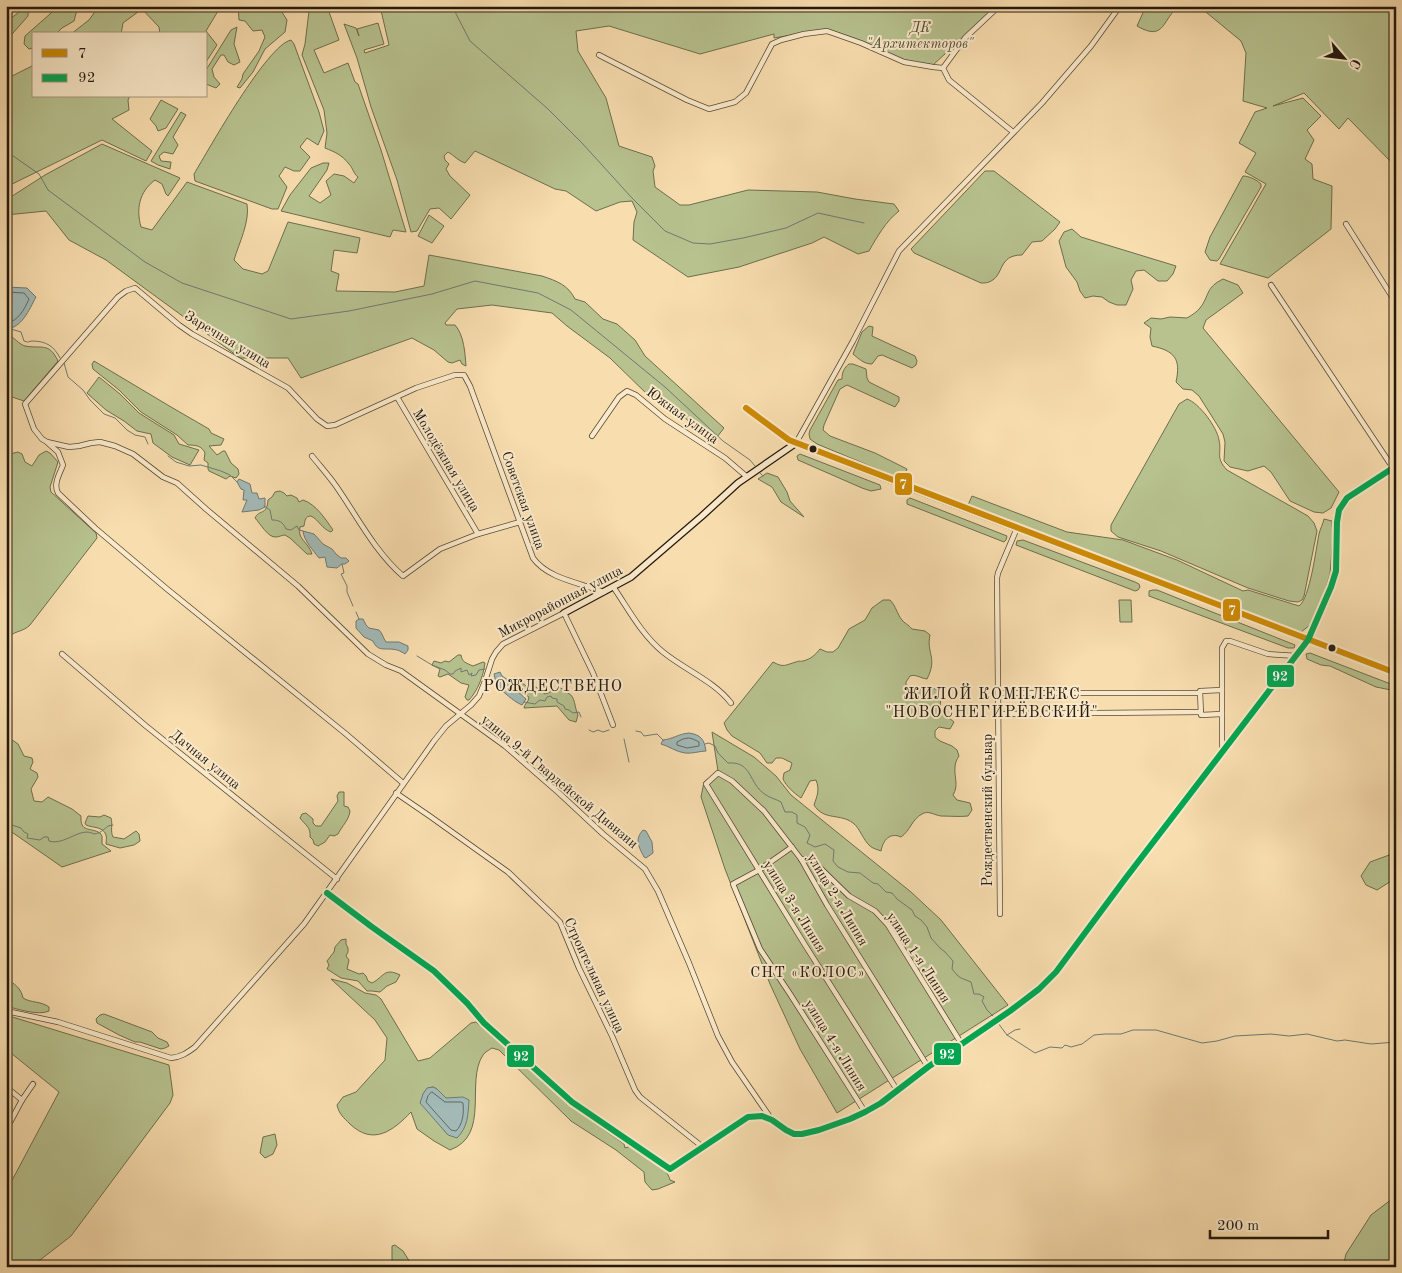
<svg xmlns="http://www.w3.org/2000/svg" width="1402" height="1273" viewBox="0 0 1402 1273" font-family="'Old Standard TT',serif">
<rect width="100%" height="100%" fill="#f8ddae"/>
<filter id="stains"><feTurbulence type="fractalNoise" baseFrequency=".004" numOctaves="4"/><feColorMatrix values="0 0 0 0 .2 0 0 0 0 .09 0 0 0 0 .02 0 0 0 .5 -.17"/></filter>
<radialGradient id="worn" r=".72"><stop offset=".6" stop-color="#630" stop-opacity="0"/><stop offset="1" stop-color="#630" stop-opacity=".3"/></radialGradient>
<g fill="#b7c28f" stroke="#6d6e4e" fill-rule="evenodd">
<polygon points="27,6 37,6 28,13 28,16 6,41 6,22"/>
<polygon points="59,6 78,6 74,21 62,28 56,34 34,34 34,48 29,49 24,44 25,36"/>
<polygon points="99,6 221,6 206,31 217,45 206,62 206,34 160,34 159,27 142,9 123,23 121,34 71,34 89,20"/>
<polygon points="238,6 278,6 287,20 285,32 265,49 253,72 240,88 237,87 242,79 243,74 259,51 265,37 262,30 253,31 245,21 239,20"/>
<path d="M311 6H324L325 9H328L339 40 314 50 324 73 348 63 355 82 358 84 381 150 406 232 393 230 390 237 281 211 290 195 311 168 323 163H329L327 170 309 196 320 203 331 195 326 181 334 174 344 176 354 183 358 177C353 173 353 168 349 164 342 155 335 152 325 148L327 133 324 110 302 55 305 44 309 11Z"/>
<path d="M380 6H996L966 36 961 39 933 65 913 64 854 38 827 29 774 38V34L700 54 609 26 576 31 578 51 606 98 619 146 652 157 655 166 653 171 655 187 680 205H689L748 190 817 192 855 199 894 204 899 211C886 221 877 237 869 251L858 254 824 237 812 243 739 267 688 277 633 240 634 222 637 212 632 201 620 202 596 211 566 191 555 189 475 151 465 163C458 161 454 155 448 152L444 156 445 160 449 164 446 169 450 176 470 195 451 219 439 208 430 209 417 231 411 232 397 180 371 107 357 58 344 24 356 28 359 36 357 29 378 23 384 44 364 50 365 53 389 45Z"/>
<path d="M1146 6H1180C1162 17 1166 43 1137 26Z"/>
<polygon points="1196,6 1396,6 1396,167 1348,118 1339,129 1304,93 1273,106 1303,98 1321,116 1307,130 1314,140 1305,159 1312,164 1313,179 1332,186 1331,229 1268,278 1220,264 1266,184 1245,172 1256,153 1239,143 1255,112 1267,108 1243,101 1246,53 1241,41 1201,8"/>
<polygon points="237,27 234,44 240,62 234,65 228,62 224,55 221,55 212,69 214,77 220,84 216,88 206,84 206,70 231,30"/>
<path d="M291 40 294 44 319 112 324 131 318 145 307 138 300 147 310 157 300 171H294L285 167 279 176 287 187 278 209H272L195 181 194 174C209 149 267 45 291 40Z"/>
<polygon points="34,65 34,96 130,96 128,100 129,110 112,119 152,151 146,161 102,140 6,187 6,79"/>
<polygon points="161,100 178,109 166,128 158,131 156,126 150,119"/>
<polygon points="181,112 186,115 173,137 178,145 173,154 164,152 159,156 161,161 171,162 170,169 158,165 151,161"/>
<path d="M102 144 180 178 168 196 166 194 162 184 155 180C139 192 136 209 141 227L152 230 187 182 247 204C250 222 239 243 234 260L243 269 262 274 268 271 288 222 360 238 357 253 334 250 331 271 339 274 336 291 395 292 424 286 429 255 542 276C557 281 568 285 575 299L585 302 603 319 617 324 635 340 645 356 724 428 717 437 705 439 680 412 651 398 610 358 567 326 552 313 492 305 457 309 445 323 446 325H455C464 335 465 353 466 366L462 364 460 360 452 363 448 362 434 350 412 338 301 378 288 358H240L106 260 69 240 46 211 6 215V200L45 175Z"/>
<path d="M985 171H994L1060 222 1055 229 1042 241 1032 242 1022 255C997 255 1005 276 989 282 987 283 984 283 981 283L914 253 911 249Z"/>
<path d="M1243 176C1249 176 1257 180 1261 184V187L1219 259 1217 261 1210 260 1205 252 1210 237Z"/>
<polygon points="429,215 444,226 432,243 418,236"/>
<polygon points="1072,229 1081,237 1176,266 1173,274 1167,281 1158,281 1144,270 1136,271 1131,280 1133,289 1126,305 1117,305 1109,302 1102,297 1093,296 1085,298 1080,291 1077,282 1066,267 1059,241 1064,232"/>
<path d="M1223 279 1238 285 1243 293 1206 320 1203 328 1339 492 1331 508 1323 513 1314 512 1290 501 1271 472 1264 466 1248 471 1230 467 1224 461 1225 442 1223 434 1199 396 1192 390 1183 389 1176 382C1181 359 1175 351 1152 346L1150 337 1151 328 1144 323 1151 318 1161 319 1170 317 1187 318C1192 315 1197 312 1200 308 1210 295 1205 288 1223 279Z"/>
<path d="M869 326 873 327 872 336 915 356 917 361 916 365 912 368 882 355 878 356 872 364C864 364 859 359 853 354L862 332Z"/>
<path d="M12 337C16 340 21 345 25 346 42 349 49 342 58 361L24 401 6 395V347Z"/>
<path d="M94 361 171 407 209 429 211 433 224 439 221 445 209 446 217 455 223 451H225L231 463 238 469 239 474 236 478 230 476 226 479 209 471 208 469V463L204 460 205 453C202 446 196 445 188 445L177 435 141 412 119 390 93 369 92 364Z"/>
<path d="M849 364H853L866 369 867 378 869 382 899 397V401L895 407 847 385 840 389 824 425 823 430 830 436 875 453 907 469 904 477 899 478 817 444 810 439 809 434 810 430 838 380 842 379C842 372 844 368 849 364Z"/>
<polygon points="99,377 120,394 139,413 174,435 179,444 199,450 190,465 172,457 153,443 151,434 137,431 124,421 106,410 87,393"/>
<path d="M1187 399C1199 403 1217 427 1219 440 1222 454 1215 457 1227 470L1308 516 1314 523 1317 531 1304 596 1302 600 1298 602 1289 601 1248 588 1161 551 1118 537 1111 531V525L1179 404Z"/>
<path d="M46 451 50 453 58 462 50 487 51 492 96 533 97 538 30 625C22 633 13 630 6 640V455L18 452 22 454 25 462 32 466 39 455Z"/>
<polygon points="800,454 880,485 881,489 871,491 862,488 798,460 797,456"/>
<polygon points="767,473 778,477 787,492 790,501 804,517 781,502 772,487 758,479"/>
<path d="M280 491 284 493 287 496 291 495 297 498 299 502 303 500C316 504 326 520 333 530L331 532C322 529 319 520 311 516 305 516 305 521 304 526L300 527C297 540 308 541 312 554H307L290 538 285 535C282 535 279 537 276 537 268 538 260 523 255 518 259 509 267 516 268 500L272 497 275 492Z"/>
<path d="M972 496 1067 532 1123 540 1177 560 1243 591 1248 590 1299 606C1310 598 1316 549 1319 534 1320 529 1323 524 1324 519L1332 521 1333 537 1330 574 1325 591 1310 625 1301 632 968 505Z"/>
<polygon points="910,498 1007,536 1006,540 1004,542 907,504 907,500"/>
<polygon points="1023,540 1135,582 1139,584 1140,587 1138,590 1135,591 1016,545 1017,541"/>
<polygon points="1153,590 1157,590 1295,645 1294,648 1288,648 1149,596 1149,591"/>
<path d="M883 600H890C896 606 897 614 902 620 904 623 909 625 912 629L925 631 930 635C926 653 938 658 927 679 920 678 916 674 910 676L906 682V690L913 694 924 687H931L937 690 941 696 940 709 944 714 954 722 950 729 939 727 935 731V737L940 741 952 746 957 750 959 756C957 759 955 763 955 767 954 778 959 785 953 795L957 800 970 803 972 810 968 816C960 817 950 816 941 816 934 815 928 810 922 814 912 819 910 831 901 837 890 832 883 840 881 851 878 850 872 848 870 846 863 840 860 828 853 823 840 813 824 821 814 805 817 796 820 790 816 780L810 781 801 798C794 793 786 786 783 779L784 773 790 770 792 763 782 758H776L772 763H767L760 753 732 736 727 730 724 723 773 662C784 668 785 665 796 662 801 660 798 662 803 661 811 659 815 655 820 649L827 652H833L838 648 849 629 865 620 872 608Z"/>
<polygon points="1119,600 1131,600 1132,622 1120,622"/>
<polygon points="1310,653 1396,686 1396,691 1376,687 1330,666 1321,665 1307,659 1306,654"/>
<path d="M458 655H461C462 662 466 663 473 666L483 662 485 663C483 677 478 690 469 700H467L465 697 469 685 461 683 448 674 440 677 438 676 440 669 432 665 434 661 441 663 445 661 449 662Z"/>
<path d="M515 677 526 686 536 687 545 694C550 693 555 688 561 688 562 689 566 692 568 693 576 697 574 707 578 715L576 722 569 720 557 706 524 708C524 704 529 702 529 697L520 691 512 679Z"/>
<polygon points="712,732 754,757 776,776 791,795 911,892 941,920 1008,1005 837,1113 800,1049 770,984 725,869 701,797 704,782 718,771"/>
<path d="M6 733 8 737 18 744 24 756 32 758 33 762 30 769 37 773 38 777 31 789 34 801 42 802 48 797 72 809 81 816C80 833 90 827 100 833L102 836V844L111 851 62 867 6 828Z"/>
<path d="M339 792H344V806L348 807 350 811C349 820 342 826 338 834L334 836 330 835 325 842 318 846 314 844 313 840 310 837C311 827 305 825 300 818L302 814 306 813 313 819V823L316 826H321L338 801 337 796Z"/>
<path d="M104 815 111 818C113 824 110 831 113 837L124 839 136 831 139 834 140 841 134 845 120 848 106 844C106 841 107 838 106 835 103 826 92 828 86 825L85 823 88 816 100 817Z"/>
<polygon points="1392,854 1396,857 1396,878 1377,890 1366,885 1361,876 1370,862"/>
<path d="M346 939V944L348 948V952L346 956 349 960 347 969 359 974 363 973 366 976 368 981 372 983C384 977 384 967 400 975L396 982 387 986 380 992 372 991H367L358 981 341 978 327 969 329 965 327 961 334 952 335 947 341 940Z"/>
<path d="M6 972 10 976V981C17 986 21 989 23 998 31 1003 41 1001 49 1007V1011C39 1016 17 1009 6 1006Z"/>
<path d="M331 979 347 983 365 993 376 995 381 999 418 1061 430 1058 471 1023 476 1022 571 1106 624 1144 625 1148 631 1146C643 1153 667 1166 670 1180L675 1182 658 1189 652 1190 645 1182 644 1172 616 1150 571 1121 499 1050 492 1048C489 1050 485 1052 483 1055 465 1082 491 1135 450 1150L434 1141 417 1129 411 1112C393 1131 373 1146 350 1124 343 1117 339 1114 337 1105L343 1097 356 1092 385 1060 387 1038 375 1020ZM433 1087 437 1089 446 1098 448 1135 437 1121 423 1094 428 1088Z"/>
<polygon points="104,1014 152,1032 158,1038 167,1042 169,1046 165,1048 161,1049 140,1042 135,1042 119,1035 97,1023 96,1019 100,1015"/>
<polygon points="6,1015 169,1065 173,1095 170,1103 71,1236 31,1267 6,1267 6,1186 9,1186 59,1092 6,1049"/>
<polygon points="275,1134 277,1145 273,1154 265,1158 260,1153 263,1137"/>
<polygon points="1396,1196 1396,1267 1343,1267 1346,1254 1371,1215"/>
<polygon points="395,1245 403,1251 413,1267 392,1267 392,1246"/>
</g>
<g fill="#a2b9b6" stroke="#6f7972">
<path d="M6 287 27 288 36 297C29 310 22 328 6 329Z"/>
<polygon points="239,479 250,484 252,493 257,493 259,499 265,498 265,507 259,510 242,512 247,500 243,500 244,490 241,489 237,482"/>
<path d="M303 531 314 534 323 544 332 549 336 554 341 558H346L349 561 345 564H342L337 568 327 567 325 557 319 558C313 550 304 541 303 531Z"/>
<path d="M359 619H363L366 625 369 628 379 630C383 634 383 638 386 642H399L408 646V650L405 654C404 653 398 650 397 650 386 647 378 653 373 641L364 637 356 628V621Z"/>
<path d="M500 672 502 676 511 682 516 690 526 699 522 705C511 700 506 693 497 687L494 674Z"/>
<path d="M689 733C701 735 704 739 706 751 700 751 692 754 685 753 676 752 669 746 661 744L663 740C673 739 678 734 689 733Z"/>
<path d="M643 830 646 831 652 842 653 853 646 858 644 857C639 847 634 840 643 830Z"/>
<path d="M433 1087 437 1089 446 1098 463 1097 469 1100C468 1115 468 1127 457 1138L448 1135 420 1103 423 1094 427 1088Z"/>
</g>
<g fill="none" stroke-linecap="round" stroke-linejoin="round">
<g stroke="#626962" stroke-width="1">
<path d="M6 292 24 293 29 299C24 310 19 320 6 324"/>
<polygon points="689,738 693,739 699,742 699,746 687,748 677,745 677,742 683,739"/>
<path d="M432 1092 445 1102H461L463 1103C464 1113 463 1124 456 1131L451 1130 426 1102 428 1096Z"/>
</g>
<g stroke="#6f7972" stroke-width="1">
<polyline points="452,6 470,41 548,109 582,143 632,198 665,231 693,243 710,244 743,238 786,228 818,213 864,223"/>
<polyline points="6,151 39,174 48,190 145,262 182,283 291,319 349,311 432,294 475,281 538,293 571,310 665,387 723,441 750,460 755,466"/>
<path d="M11 329 21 332 24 341C31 343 25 342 32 341 46 341 54 346 60 358"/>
<polyline points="64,363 68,377 83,390 90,400 104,414 115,418 127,430 135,435 145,437 148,444"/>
<polyline points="168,456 176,462 189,466 201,465 221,471 230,475 237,482"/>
<polyline points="759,472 763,476"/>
<path d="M264 506 270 510 272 520C279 520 283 522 286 529L291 530 297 526 299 530 303 531"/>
<polyline points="342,564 344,573 341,574 347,586 347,592 353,606"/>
<polyline points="356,612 359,619"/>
<polyline points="417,656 432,665 445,670 450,674 453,674 455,671 461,668 461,672 467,670 469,675 472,673 471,676 476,675 479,670 485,669"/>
<polyline points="524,702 535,704 540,700 545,701 547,697 551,696 552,698 557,699 557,702 564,706 565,709 569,710 573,713 579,712 581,717"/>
<polyline points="589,730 593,732 598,730 603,732 609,730"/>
<polyline points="636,731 641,732 644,736 657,734 663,740"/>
<polyline points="624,739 629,762"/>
<path d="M705 744 709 743 715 746 718 753 728 763C753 761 748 784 766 795 770 798 776 799 781 802L785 812H792L797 815V823L805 827 810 835 807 843 815 847 825 844 834 850 833 861 838 867 848 872 860 873 873 883 878 884 886 892 892 893 897 899 912 910 915 916 921 920 927 927 931 938 940 948 945 952 953 961 952 969 957 975 961 978 971 982 974 994H979L984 997 982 1001 987 1010 994 1017"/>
<path d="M6 823 21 828 24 832 28 834 27 838 40 840 44 837H48L49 841C65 846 80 826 94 834 101 833 103 830 108 826L113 825"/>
<polyline points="998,1023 1007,1035 1035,1053 1050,1047 1062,1048 1065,1045 1071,1047 1082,1044 1094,1035 1105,1034 1121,1034 1133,1030 1156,1030 1202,1043 1217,1041 1235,1036 1271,1034 1289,1036 1307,1034 1337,1041 1345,1040 1371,1044 1396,1042"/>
<polyline points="1007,1035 1015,1030 1020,1029"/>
</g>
<g stroke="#584a35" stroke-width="6">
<g id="street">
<polyline points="999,6 965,38 943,68 949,80 1013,132"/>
<polyline points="599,55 687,100 709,109 735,102 746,93 772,44 781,40 804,34 827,31 861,43 904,62 933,67 943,68"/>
<polyline points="1346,224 1396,303"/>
<polyline points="1271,285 1393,468"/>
<polyline points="397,397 478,534"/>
<polyline points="746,408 789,440 796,443 853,341 899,251 1042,103 1091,46 1120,6"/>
<polyline points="592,436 619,397 627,391 636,395 665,419 725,458 746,476"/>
<path d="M48 443 58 452 63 465C60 473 53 484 58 493L95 528 167 589 346 734 403 783"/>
<path d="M312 456C320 466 329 476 336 486 357 516 375 552 403 576L440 549 478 534 520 522"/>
<path d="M614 588C629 610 642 635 663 652 685 670 714 681 731 703"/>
<path d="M604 592C581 583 548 579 533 558L470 386 464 375H455L416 388 335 425 327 426 317 419 288 388 192 334 179 325 135 288 126 291 118 297 25 404 34 429 42 439 47 442 69 447 79 446 91 443 100 442 115 446 133 454 163 477 177 483 206 509 298 586 368 654 386 665 401 671 505 746 559 793 603 834 645 869 658 891 689 963 718 1036 732 1062 772 1120"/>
<polyline points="62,654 146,726 337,879"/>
<polyline points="1222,690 1200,691 1201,715 1222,714"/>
<polyline points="998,693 1200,693"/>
<polyline points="998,714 1201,712"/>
<polyline points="1222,753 1222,648 1226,641 1230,641 1268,654 1297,656"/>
<polyline points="396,793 431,817 508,872 554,916 560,922 579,968 612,1036 635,1090 640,1097 704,1148"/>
<polyline points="792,847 759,870 733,884 760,949 790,994 865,1112"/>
<polyline points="801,859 812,860 849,896 875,911 888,925 961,1043"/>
<polyline points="327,893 372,927 434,971 467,1003 484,1023 572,1102 670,1169 748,1117 762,1116 772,1120 786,1130 794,1134 802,1134 819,1130 850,1119 865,1112 881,1103 928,1067 1010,1011 1039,989 1056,972 1125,879 1308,640 1331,587 1336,571 1337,522 1339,510 1347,498 1396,466"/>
<polyline points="1000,914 997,578 998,573 1017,528"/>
<path d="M6 1011 58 1022 171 1058C181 1057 187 1053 195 1047L304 924 434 741 446 726 471 705 479 696 485 681 492 659 496 652 503 644 564 613 593 673 613 725"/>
<polyline points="6,1087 22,1100"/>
<polyline points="897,1090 805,945 706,784 718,773 732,781 764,811 801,859 827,905 928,1067"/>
<polyline points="6,1130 22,1100 33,1084"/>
</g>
</g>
<g stroke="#23190d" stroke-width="8">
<polyline id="secondary" points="564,613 631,577 702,516 738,483 796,443 896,482 1396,673"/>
</g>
<use href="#street" stroke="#fae9ca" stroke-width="4.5"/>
<use href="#secondary" stroke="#fae9ca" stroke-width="5.5"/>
<g stroke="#fae9ca" stroke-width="10">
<polyline id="bus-1" points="746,408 789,440 1396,673"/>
</g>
<g stroke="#fae9ca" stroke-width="10">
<polyline id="bus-2" points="327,893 372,927 434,971 467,1003 484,1023 572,1102 670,1169 748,1117 762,1116 772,1120 786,1130 794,1134 802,1134 819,1130 850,1119 865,1112 881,1103 928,1067 1010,1011 1039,989 1056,972 1125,879 1308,640 1331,587 1336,571 1337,522 1339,510 1347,498 1396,466"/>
</g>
<use href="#bus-1" stroke="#cd8a03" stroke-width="6"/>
<use href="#bus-2" stroke="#00a651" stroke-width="6"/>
</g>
<g fill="#23190d" stroke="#fae9ca" stroke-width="2">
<circle cx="813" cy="449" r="4.5"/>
<circle cx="1332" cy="648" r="4.5"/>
</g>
<g text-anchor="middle" stroke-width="4" stroke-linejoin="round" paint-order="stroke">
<g font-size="14" font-style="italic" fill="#4f4c34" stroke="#fae9ca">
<text x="920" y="32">ДК<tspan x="920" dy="16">"Архитекторов"</tspan></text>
</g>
<g font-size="14" fill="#23190d" stroke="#fae9ca">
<text transform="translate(228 339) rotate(31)" y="5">Заречная улица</text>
<text transform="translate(683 415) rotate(36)" y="5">Южная улица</text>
<text transform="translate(447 460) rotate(59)" y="5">Молодёжная улица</text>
<text transform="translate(524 500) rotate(70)" y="5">Советская улица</text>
<text transform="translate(560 601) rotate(-28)" y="5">Микрорайонная улица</text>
<text transform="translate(206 759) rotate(39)" y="5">Дачная улица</text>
<text transform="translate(560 781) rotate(40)" y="5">улица 9-й Гвардейской Дивизии</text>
<text transform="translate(987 810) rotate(-90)" y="5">Рождественский бульвар</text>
<text transform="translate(838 899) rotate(59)" y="5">улица 2-я Линия</text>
<text transform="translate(795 906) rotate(58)" y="5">улица 3-я Линия</text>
<text transform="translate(919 957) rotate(57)" y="5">улица 1-я Линия</text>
<text transform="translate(595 975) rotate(65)" y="5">Строительная улица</text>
<text transform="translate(836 1045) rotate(58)" y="5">улица 4-я Линия</text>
</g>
<g font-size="15" letter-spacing="1" fill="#23190d" stroke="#fae9ca">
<text x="808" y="977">СНТ «КОЛОС»</text>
</g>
<g font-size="16" letter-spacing="1" fill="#23190d" stroke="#fae9ca">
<text x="553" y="691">РОЖДЕСТВЕНО</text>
<text x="992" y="699">ЖИЛОЙ КОМПЛЕКС<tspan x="992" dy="18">"НОВОСНЕГИРЁВСКИЙ"</tspan></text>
</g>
</g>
<g stroke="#fae9ca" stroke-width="2">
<rect x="894" y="472" width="19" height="24" rx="5" fill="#cd8a03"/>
<rect x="1222" y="598" width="19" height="24" rx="5" fill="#cd8a03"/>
<rect x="1266" y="664" width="29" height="24" rx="5" fill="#00a651"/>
<rect x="933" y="1042" width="29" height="24" rx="5" fill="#00a651"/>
<rect x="506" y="1044" width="29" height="24" rx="5" fill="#00a651"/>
</g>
<g font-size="14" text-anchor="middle" font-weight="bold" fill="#fff">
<text x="903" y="489">7</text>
<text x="1232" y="615">7</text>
<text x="1280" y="681">92</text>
<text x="947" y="1059">92</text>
<text x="521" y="1061">92</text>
</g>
<rect width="1402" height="1273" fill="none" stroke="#f8ddae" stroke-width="25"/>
<rect x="8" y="8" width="1387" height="1258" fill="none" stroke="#23190d" stroke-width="2.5"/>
<rect x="12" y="12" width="1377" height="1248" fill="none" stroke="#23190d"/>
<rect x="32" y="32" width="175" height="65" fill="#fae9ca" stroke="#a4967e"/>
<rect x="42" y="49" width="25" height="8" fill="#cd8a03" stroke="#a4967e"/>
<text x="78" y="58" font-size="15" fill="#23190d">7</text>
<rect x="42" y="74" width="25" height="8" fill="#00a651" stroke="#a4967e"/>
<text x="78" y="82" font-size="15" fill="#23190d">92</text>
<g transform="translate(1344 58) rotate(118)" stroke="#fae9ca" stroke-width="4" paint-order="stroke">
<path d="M0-4L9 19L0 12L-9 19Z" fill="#23190d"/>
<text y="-8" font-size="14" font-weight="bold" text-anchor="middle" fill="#23190d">С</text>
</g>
<path d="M1210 1230v8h118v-8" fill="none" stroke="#23190d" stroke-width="2.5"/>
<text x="1217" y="1230" font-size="15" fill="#23190d" stroke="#fae9ca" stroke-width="4" paint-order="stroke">200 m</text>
<rect width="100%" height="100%" filter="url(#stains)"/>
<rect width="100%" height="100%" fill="url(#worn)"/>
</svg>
